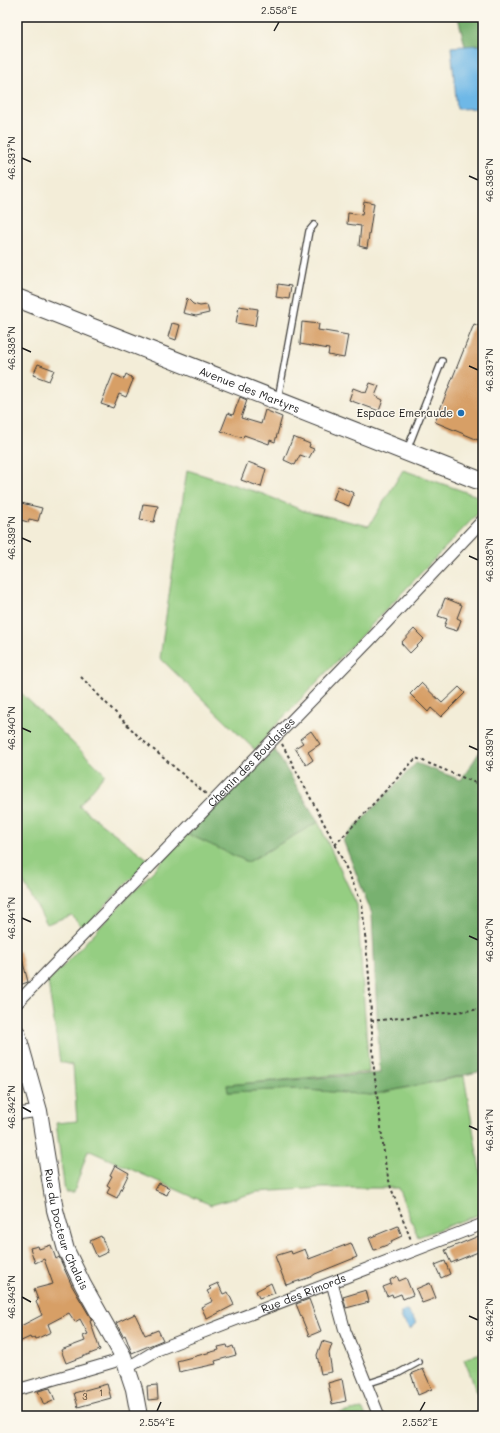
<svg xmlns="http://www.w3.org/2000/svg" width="500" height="1433" viewBox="0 0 500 1433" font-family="Mali,sans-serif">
<rect width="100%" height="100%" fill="#fbf7ec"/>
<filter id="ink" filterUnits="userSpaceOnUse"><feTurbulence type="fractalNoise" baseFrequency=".025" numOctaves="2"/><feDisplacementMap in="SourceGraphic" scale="8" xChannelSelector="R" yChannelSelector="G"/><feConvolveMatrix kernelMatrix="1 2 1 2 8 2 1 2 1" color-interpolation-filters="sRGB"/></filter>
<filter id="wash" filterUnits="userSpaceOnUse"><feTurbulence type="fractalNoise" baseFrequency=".012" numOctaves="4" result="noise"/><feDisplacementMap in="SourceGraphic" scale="16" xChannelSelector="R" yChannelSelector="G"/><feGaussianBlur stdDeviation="0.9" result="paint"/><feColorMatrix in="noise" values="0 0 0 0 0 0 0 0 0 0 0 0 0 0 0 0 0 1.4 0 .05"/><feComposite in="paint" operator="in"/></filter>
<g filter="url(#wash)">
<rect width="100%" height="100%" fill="#f3edd8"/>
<g fill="#95ce82" stroke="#58754f">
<polygon points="187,470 263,494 304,511 369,526 403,470 483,498 483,508 275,726 255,750 160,658"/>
<polygon points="17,689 105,774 79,806 149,860 84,928 71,915 47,924 17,871"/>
<polygon points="318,822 357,905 369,1072 227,1085 228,1092 295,1089 371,1095 464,1076 483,1188 483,1213 418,1237 398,1188 323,1188 257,1192 211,1205 88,1150 74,1192 65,1192 56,1123 77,1121 73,1065 60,1062 48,982 188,834 248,862"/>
<polygon points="483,1352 483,1407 464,1359"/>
<polygon points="362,1409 366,1416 322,1416"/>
</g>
<g fill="#78b170" stroke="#4a6646">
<polygon points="458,17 483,17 483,47 479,45 465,46"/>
<polygon points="483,747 483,1071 371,1095 295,1089 228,1092 227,1085 380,1073 372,914 343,840 416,763 461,780"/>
<polygon points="275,750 318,822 248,862 188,834"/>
</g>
<g fill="#6eb8e7" stroke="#456a82">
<polygon points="479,45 483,47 483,108 457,109 451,47"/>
<polygon points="404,1310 407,1311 417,1323 410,1329 400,1317 402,1315 400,1314"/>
</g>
<g id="blocks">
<g fill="#d79f66">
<polygon points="364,201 374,203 367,248 359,246 361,226 347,224 348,213 362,215"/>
<polygon points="278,284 291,286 289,299 276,297"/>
<polygon points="187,298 193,304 200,306 207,305 209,313 196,316 183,313"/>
<polygon points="239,306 258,309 255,326 236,323"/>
<polygon points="302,322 319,324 318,330 348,335 344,358 328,355 329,349 300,344"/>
<polygon points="172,323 180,325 176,340 168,337"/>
<polygon points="474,324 483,327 483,442 435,422"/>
<polygon points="38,364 54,370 49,381 33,375"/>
<polygon points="113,374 124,379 126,374 131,377 133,380 126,397 119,394 113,408 101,404"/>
<polygon points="370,383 379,386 375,396 383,400 379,411 349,400 353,388 366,393"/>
<polygon points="240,397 247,400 241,418 261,424 265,410 282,417 275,442 270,440 269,444 244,435 243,438 221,431 228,413 233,415"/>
<polygon points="293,437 310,444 309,447 314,449 309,458 300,455 295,465 284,460"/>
<polygon points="248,462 266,469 261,487 241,480"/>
<polygon points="338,486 354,493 349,506 333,500"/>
<polygon points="17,502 42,508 38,521 29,519 28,522 17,519"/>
<polygon points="143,504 158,506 154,522 140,520"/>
<polygon points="445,598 462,605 457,618 461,620 457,631 444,627 447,619 438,616"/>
<polygon points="414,629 424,639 410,653 401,643"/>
<polygon points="421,683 442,703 459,687 465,693 441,717 431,708 428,712 410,694"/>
<polygon points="311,731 320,744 308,752 313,760 306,765 295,748 303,743 300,739"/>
<polygon points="20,951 28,982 17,986 17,952"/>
<polygon points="115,1165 129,1173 117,1198 107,1193 110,1187 107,1185 112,1176 110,1175"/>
<polygon points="159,1183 170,1188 167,1195 155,1190"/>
<polygon points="398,1226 402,1236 391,1241 392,1243 374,1250 369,1238"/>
<polygon points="481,1235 483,1250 451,1263 445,1250"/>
<polygon points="101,1236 108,1252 97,1257 90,1241"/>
<polygon points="351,1243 357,1257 315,1274 311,1277 286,1285 275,1256 291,1251 292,1254 305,1249 309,1259"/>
<polygon points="51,1245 56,1259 59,1257 72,1286 92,1320 90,1321 100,1350 66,1363 61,1350 85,1341 83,1336 88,1334 80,1319 75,1322 69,1313 48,1324 51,1332 36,1339 35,1337 31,1339 30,1337 17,1343 17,1328 42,1315 36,1302 38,1300 34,1289 53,1284 44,1259 35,1263 30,1248 38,1246 39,1249"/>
<polygon points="445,1261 450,1274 441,1278 435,1265"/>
<polygon points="397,1276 399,1281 406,1278 413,1295 403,1299 401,1294 393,1297 392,1294 387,1296 383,1287 391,1284 390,1280"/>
<polygon points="218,1283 223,1294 228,1292 234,1305 207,1319 201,1307 213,1301 207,1291 211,1289 209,1287"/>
<polygon points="271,1283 275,1293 259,1298 256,1291"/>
<polygon points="430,1283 436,1298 422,1303 416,1289"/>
<polygon points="366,1290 369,1302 346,1308 343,1297"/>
<polygon points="309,1299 321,1331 309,1336 296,1304"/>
<polygon points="135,1314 145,1335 158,1330 163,1340 132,1353 125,1335 123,1336 116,1323"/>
<polygon points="322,1341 332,1344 329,1353 332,1372 321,1374 317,1355"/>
<polygon points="227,1345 228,1348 233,1346 236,1355 215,1361 216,1364 179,1372 177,1361 219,1350 218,1347"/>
<polygon points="423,1369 432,1389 418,1395 411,1374"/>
<polygon points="342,1379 346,1401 332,1404 328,1383"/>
<polygon points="107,1384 111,1398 78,1407 74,1393"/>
<polygon points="157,1385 158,1399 148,1400 147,1386"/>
<polygon points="50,1388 55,1400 44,1405 38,1391"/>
</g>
</g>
</g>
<g filter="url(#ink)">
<use href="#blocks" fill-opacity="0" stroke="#3c3b38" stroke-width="1"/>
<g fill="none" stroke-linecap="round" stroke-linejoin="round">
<g stroke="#3c3b38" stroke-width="8">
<g id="service">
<polyline points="278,399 309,231 314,225"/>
<polyline points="407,450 442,361"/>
<polyline points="366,1384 397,1374 419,1362"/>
</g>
</g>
<g stroke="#3c3b38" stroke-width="13">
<g id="minor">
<path id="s1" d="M17 1003 370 640 483 520"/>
<polyline points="17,1114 39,1111"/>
<polyline points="332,1283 345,1331 379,1416"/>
<path id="s2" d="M127 1368 157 1350 483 1224"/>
<polyline points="17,1390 113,1362 123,1356"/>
</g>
</g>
<g stroke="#3c3b38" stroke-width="18">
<g id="secondary">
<path id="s3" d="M17 1033 39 1111 55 1210 66 1250 83 1285 123 1356 134 1389 139 1416"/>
</g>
</g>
<g stroke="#3c3b38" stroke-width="20">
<g id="primary">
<path id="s4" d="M17 298 483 482"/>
</g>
</g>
<g stroke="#3c3b38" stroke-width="2" stroke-dasharray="3 3" stroke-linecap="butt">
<polyline points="81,677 141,739 206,794"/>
<polyline points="282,744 337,848 362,903 369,976 374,1070 386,1169 391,1188 411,1240"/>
<polyline points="335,845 416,758 483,786"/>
<polyline points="371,1021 483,1009"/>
</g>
<use href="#service" stroke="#fff" stroke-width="5.5"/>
<use href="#minor" stroke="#fff" stroke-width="11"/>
<use href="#secondary" stroke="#fff" stroke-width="16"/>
<use href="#primary" stroke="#fff" stroke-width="18"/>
</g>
</g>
<path fill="none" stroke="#1c1c1c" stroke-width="1.5" d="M274 31 279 22M22 158 31 162M469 176 478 180M22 348 31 352M469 366 478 370M22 538 31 542M469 556 478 560M22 728 31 732M469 746 478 750M22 918 31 922M469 936 478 940M22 1107 31 1112M469 1126 478 1130M22 1297 31 1302M469 1316 478 1320M157 1411 161 1402M420 1411 425 1402"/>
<circle fill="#1f6fb2" stroke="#fbf7ec" stroke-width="1.5" cx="461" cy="413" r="4"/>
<g text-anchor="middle" stroke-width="3" stroke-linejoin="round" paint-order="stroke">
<g font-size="9" fill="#4b3d2e">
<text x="101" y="1396">1</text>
<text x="85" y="1400">3</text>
</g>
<g font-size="11" fill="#1c1c1c" stroke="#fbf7ec">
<text dy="4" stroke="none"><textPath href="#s4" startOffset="250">Avenue des Martyrs</textPath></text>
<text dy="4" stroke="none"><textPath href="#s1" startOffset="336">Chemin des Boudaises</textPath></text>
<text dy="4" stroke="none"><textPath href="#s3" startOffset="203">Rue du Docteur Chalais</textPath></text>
<text dy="4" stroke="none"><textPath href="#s2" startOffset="192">Rue des Rimords</textPath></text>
</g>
<g font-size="11" fill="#1c1c1c" stroke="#fbf7ec" text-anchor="end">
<text x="453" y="417">Espace Emeraude</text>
</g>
</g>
<rect width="500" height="1433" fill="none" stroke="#fbf7ec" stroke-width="44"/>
<rect x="22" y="22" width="456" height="1389" fill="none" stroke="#1c1c1c" stroke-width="1.5"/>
<g font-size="10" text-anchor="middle" fill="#1c1c1c">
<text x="279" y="14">2.558°E</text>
<text transform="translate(11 158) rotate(-90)" y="4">46.337°N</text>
<text transform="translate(489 180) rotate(-90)" y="4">46.336°N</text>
<text transform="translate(11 348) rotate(-90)" y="4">46.338°N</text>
<text transform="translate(489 370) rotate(-90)" y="4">46.337°N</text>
<text transform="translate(11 538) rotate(-90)" y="4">46.339°N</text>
<text transform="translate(489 560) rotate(-90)" y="4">46.338°N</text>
<text transform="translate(11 728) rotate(-90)" y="4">46.340°N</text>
<text transform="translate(489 750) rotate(-90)" y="4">46.339°N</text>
<text transform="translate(11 918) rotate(-90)" y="4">46.341°N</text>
<text transform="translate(489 940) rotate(-90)" y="4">46.340°N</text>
<text transform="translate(11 1107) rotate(-90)" y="4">46.342°N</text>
<text transform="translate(489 1130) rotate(-90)" y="4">46.341°N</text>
<text transform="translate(11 1297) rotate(-90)" y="4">46.343°N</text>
<text transform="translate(489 1320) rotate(-90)" y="4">46.342°N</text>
<text x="157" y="1426">2.554°E</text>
<text x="420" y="1426">2.552°E</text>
</g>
</svg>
